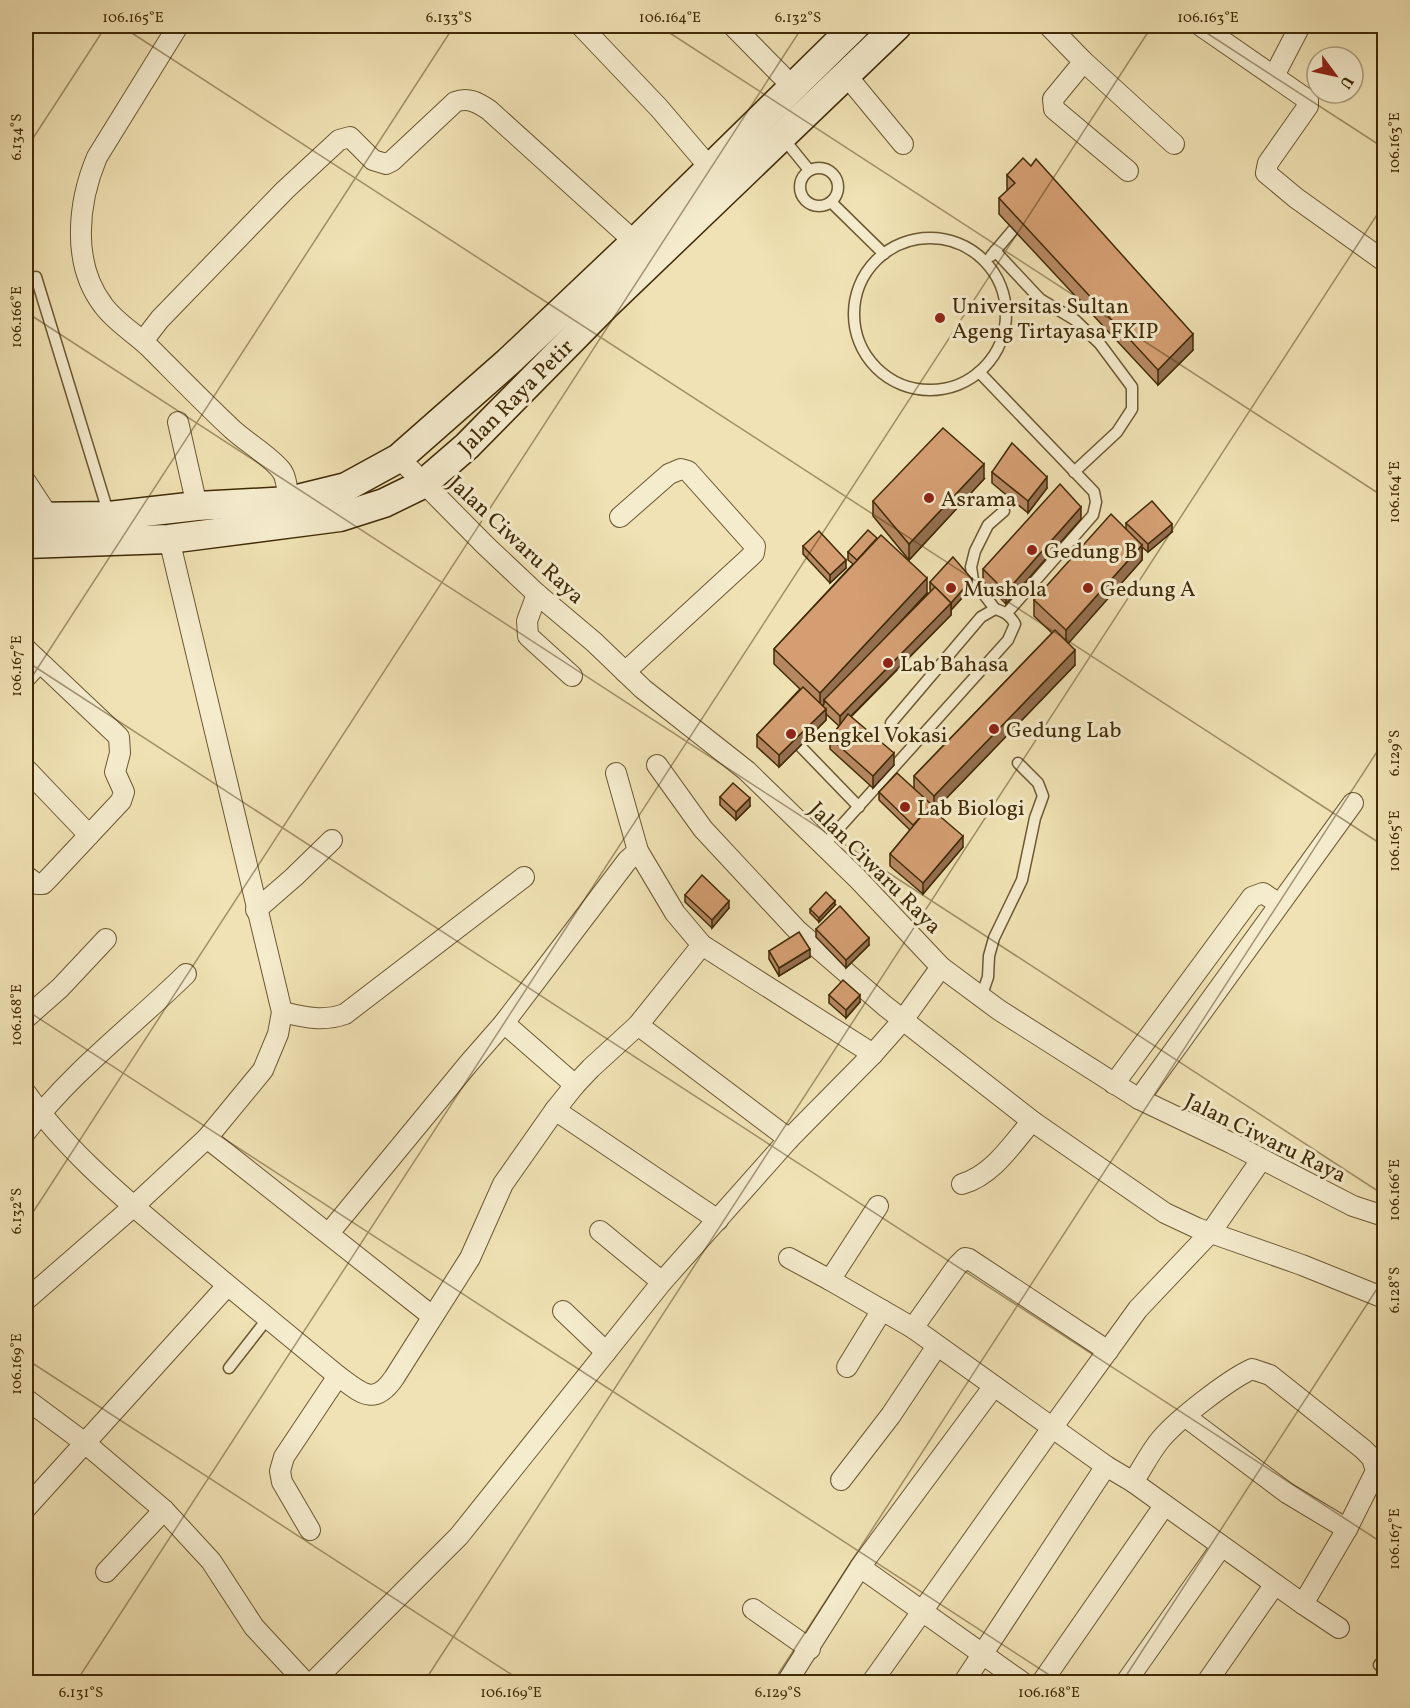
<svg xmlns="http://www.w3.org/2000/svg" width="1410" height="1708" viewBox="0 0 1410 1708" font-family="Vollkorn,serif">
<rect width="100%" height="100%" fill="#f0e2b4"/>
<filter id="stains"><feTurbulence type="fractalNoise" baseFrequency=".00333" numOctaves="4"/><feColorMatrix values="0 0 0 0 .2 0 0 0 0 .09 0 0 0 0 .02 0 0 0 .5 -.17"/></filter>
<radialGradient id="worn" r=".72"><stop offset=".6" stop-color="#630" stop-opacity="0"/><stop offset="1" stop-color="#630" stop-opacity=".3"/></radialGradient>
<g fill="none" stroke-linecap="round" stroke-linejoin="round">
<g stroke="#6c5832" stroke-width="13">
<g id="service">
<polyline points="783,138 809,170"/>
<circle cx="819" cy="187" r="19"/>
<polyline points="831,202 884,254"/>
<circle cx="930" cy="314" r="76"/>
<polyline points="995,251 1040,299 1075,320 1100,344 1132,387 1132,409 1117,432 1074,472"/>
<polyline points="991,256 1013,230"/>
<polyline points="36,277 109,515"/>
<polyline points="979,372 1094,492 1096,502 1093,515 1007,613"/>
<polyline points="995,609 973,580 971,567 975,551 988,525 1004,511"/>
<polyline points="801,747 859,807"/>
<path d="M823 846 1008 640 1015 624C1010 615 1005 612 995 609L981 617 891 723"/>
<polyline points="981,997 988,977 989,956 994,938 1022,880 1035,818 1043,796 1038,783 1018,763"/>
<polyline points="229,1368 268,1318"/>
<polyline points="1379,1665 1384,1659"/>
</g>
</g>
<g stroke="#6c5832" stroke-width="22">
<g id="minor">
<path d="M178 26 97 157C78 202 71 263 103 305 115 322 136 334 150 348 177 375 204 403 232 429 246 442 270 456 281 470 287 477 287 492 289 501"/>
<polyline points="581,26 659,108 710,168"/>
<polyline points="733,26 793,87"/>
<polyline points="1049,26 1082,60 1081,65 1053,99 1054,109 1128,171"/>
<polyline points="1201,26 1308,100 1308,106 1268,163 1266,173 1296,198 1384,261"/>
<polyline points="1082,60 1174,144"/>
<polyline points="846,75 903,144"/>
<polyline points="1274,76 1300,26"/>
<path d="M143 341 160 319 285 190 339 140 350 137 373 160 386 164 392 161 455 102C468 97 477 102 489 110L635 242"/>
<polyline points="178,422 197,506"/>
<polyline points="399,458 486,546 537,594 594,642 643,689 747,771 857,878 941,967 999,1010 1139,1099 1231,1143 1353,1206 1384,1216"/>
<polyline points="26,482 49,517"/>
<polyline points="620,517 669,474 681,469 688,471 755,546 754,553 749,558 625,672"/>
<polyline points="169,539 282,1012 278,1034 263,1070 207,1138"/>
<polyline points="537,594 527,621 528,636 572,676"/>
<polyline points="26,649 119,737 120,753 115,772 124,792 121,801 48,879 43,884 37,884 26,876"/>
<polyline points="26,677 39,663"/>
<polyline points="657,765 703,829 797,930 885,1006 1032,1121"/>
<polyline points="26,769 89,835"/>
<polyline points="638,851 675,913 702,945 873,1054"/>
<polyline points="256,910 294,877 332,840"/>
<path d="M282 1012C304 1017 323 1022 345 1014L524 877"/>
<polyline points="26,1018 60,988 106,939"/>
<polyline points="504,1023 575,1085"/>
<polyline points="638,1025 702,945"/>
<polyline points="1114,1084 1252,897 1263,893 1279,904"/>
<path d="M26 1093C63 1146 115 1191 164 1232 222 1281 280 1328 338 1376 361 1393 374 1407 394 1378L470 1258 503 1184 555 1110 575 1085 591 1068 638 1025 789 1139"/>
<polyline points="1139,1099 1353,803"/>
<polyline points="555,1110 718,1220"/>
<path d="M26 1132C71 1072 133 1026 186 974"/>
<path d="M962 1184C993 1175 1012 1144 1032 1121L1165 1213 1197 1228 1302 1265 1384 1298"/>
<polyline points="878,1206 830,1280 913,1328"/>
<polyline points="600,1231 662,1282"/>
<polyline points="329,1233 469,1063 504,1023 627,861 638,851 616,773"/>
<polyline points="789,1258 830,1280"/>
<polyline points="26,1300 134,1206 207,1138 432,1316"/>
<polyline points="563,1311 606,1352"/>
<polyline points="1108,1351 969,1259 965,1258 957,1266 913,1328 1106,1466 1133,1482"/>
<polyline points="847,1367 882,1310"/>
<polyline points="26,1399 85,1443 164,1510 211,1561 254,1627 305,1682"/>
<polyline points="1186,1417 1287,1493 1347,1529"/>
<polyline points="841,1480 891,1415 937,1346"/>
<polyline points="26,1508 227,1286"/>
<polyline points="310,1530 282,1482 280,1471 284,1457 338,1376"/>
<polyline points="860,1567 1022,1682"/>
<polyline points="106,1572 164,1510"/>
<polyline points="1303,1604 1339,1628"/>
<polyline points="753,1609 810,1649"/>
<polyline points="313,1682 459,1536 662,1282 789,1139 873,1054 903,1020 941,967"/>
<polyline points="787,1682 860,1567 994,1386"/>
<polyline points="872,1682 1052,1428 1138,1309 1211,1232 1261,1160"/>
<polyline points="964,1682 1106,1466"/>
<polyline points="1042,1682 1164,1506"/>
<polyline points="1126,1682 1221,1547"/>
<path d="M1207 1682 1275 1584 1303 1604 1347 1529 1376 1471 1372 1458 1363 1449 1270 1375 1252 1369C1228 1380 1178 1419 1161 1439 1150 1452 1142 1469 1133 1482L1275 1584"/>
</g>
</g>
<g stroke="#402a06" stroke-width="31">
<g id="secondary">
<polyline points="26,517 109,516 197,506 289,501 346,487 399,458 508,362 640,237 855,26"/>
<polyline points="26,544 169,539 340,517 384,503 423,484 467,446 605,306 897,26"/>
</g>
</g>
<use href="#service" stroke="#f5ecce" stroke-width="10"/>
<use href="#minor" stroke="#f5ecce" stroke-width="20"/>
<use href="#secondary" stroke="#f5ecce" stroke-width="28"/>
</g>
<g fill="#b68862" stroke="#402a06" stroke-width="1.5">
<polygon points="1007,175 1193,350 1158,385 999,214 999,198 1007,191"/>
<polygon points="992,472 1047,488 1028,513 992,483"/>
<polygon points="984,479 909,560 873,516 873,501"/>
<polygon points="1081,519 1006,604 983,581 983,569"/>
<polygon points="1126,523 1172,532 1148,552 1142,547 1142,560 1068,643 1075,665 934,811 963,847 923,894 890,866 890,854 910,830 879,800 879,792 914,788 914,776 1052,633 1034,616 1034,600 1126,529"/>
<polygon points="803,546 846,568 830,583 803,554"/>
<polygon points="848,552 927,593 893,631 931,591 930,590 930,582 972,587 951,610 951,615 851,717 894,765 873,788 830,749 830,738 839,726 826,714 826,720 779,767 757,747 757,735 800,689 774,664 774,649 853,564 848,560"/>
<polygon points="720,797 750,806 736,820 720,805"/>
<polygon points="685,895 729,908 712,928 685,902"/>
<polygon points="835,905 819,922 810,913 810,909"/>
<polygon points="816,929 869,945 846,968 816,937"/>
<polygon points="769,951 810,957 779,976 769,959"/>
<polygon points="829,995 860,1002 846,1018 829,1003"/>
</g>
<g fill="#946f50" stroke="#402a06" stroke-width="1.5">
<polygon points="1193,334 1193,350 1158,385 1158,370"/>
<polygon points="984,464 984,479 909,560 909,544"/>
<polygon points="1047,477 1047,488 1028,513 1028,501"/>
<polygon points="1081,507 1081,519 1006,604 1006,592"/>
<polygon points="1172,524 1172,532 1148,552 1148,544"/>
<polygon points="1142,545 1142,560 1066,646 1066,630"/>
<polygon points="846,560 846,568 830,583 830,575"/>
<polygon points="927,578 927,593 826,702 824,700 824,704 820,709 820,693"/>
<polygon points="972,579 972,587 951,610 951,603"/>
<polygon points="951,603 951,615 840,727 840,716"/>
<polygon points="1075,650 1075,665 934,811 934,796"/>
<polygon points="826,709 826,720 779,767 779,755"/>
<polygon points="894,753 894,765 873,788 873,776"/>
<polygon points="750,798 750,806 736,820 736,812"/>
<polygon points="963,836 963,847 923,894 923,883"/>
<polygon points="729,901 729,908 712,928 712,920"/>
<polygon points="835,901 835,905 819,922 819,918"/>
<polygon points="869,938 869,945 846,968 846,960"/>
<polygon points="810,949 810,957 779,976 779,968"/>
<polygon points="860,995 860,1002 846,1018 846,1010"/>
</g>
<g fill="#d49e72" stroke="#402a06" stroke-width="1.5">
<polygon points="1023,158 1031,166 1036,159 1193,334 1158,370 999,198 1015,183 1007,175"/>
<polygon points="943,428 984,464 909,544 873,501"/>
<polygon points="1012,443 1047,477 1028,501 992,472"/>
<polygon points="1060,484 1081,507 1006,592 983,569"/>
<polygon points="1152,501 1172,524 1148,544 1126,523"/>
<polygon points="1111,514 1142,545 1066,630 1034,600"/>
<polygon points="868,530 877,538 857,560 848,552"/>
<polygon points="819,531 846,560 830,575 803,546"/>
<polygon points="881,535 927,578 820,693 774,649"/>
<polygon points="953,557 972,579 951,603 930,582"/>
<polygon points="935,587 951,603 840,716 824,700"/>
<polygon points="1055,630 1075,650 934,796 914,776"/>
<polygon points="803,687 826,709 779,755 757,735"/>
<polygon points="848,714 894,753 873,776 830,738"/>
<polygon points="897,773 932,805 913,825 879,792"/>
<polygon points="733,783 750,798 736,812 720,797"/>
<polygon points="929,807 963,836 923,883 890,854"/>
<polygon points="702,875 729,901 712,920 685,895"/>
<polygon points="826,892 835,901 819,918 810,909"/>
<polygon points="840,906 869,938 846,960 816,929"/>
<polygon points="799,932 810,949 779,968 769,951"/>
<polygon points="843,980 860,995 846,1010 829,995"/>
</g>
<path fill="none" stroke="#402a06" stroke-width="1.5" stroke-opacity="0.45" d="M121 26 1384 846M659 26 1384 497M1196 26 1384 148M26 149 106 26M26 312 1384 1195M26 661 1384 1544M26 686 454 26M26 1010 1060 1682M26 1223 803 26M26 1359 523 1682M76 1682 1152 26M424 1682 1384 204M773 1682 1384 741M1122 1682 1384 1278"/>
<g fill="#8f2418" stroke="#f5ecce" stroke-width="2">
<circle cx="940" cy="318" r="6"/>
<circle cx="929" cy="498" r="6"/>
<circle cx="1032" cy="550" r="6"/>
<circle cx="951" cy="588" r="6"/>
<circle cx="1088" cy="588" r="6"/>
<circle cx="888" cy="663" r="6"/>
<circle cx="994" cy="729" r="6"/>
<circle cx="791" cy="734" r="6"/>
<circle cx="905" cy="807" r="6"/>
</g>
<g text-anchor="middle" stroke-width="6" stroke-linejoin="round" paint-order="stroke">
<g font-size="22" fill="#402a06" stroke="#f5ecce" text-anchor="start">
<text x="952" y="313">Universitas Sultan<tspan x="952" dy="25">Ageng Tirtayasa FKIP</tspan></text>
<text x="941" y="506">Asrama</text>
<text x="1044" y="558">Gedung B</text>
<text x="963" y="596">Mushola</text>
<text x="1100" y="596">Gedung A</text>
<text x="900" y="671">Lab Bahasa</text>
<text x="1006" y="737">Gedung Lab</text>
<text x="803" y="742">Bengkel Vokasi</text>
<text x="917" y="815">Lab Biologi</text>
</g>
<g font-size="22" fill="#402a06" stroke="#f5ecce">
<text transform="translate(515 396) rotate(-45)" y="8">Jalan Raya Petir</text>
<text transform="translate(517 539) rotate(43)" y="8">Jalan Ciwaru Raya</text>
<text transform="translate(876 867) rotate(45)" y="8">Jalan Ciwaru Raya</text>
<text transform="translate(1266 1137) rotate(26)" y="8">Jalan Ciwaru Raya</text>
</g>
</g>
<rect width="1410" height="1708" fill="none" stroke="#f0e2b4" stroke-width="66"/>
<g transform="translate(1335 75) rotate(123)"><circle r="28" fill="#f5ecce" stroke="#ad9e7e" stroke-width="1.5"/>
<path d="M0-4.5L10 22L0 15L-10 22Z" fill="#8f2418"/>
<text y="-9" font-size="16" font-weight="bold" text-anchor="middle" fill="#402a06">U</text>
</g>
<rect x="33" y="33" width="1344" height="1642" fill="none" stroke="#402a06" stroke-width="2"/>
<g font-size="15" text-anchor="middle" fill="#402a06">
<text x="133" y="22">106.165°E</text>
<text x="449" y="22">6.133°S</text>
<text x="670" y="22">106.164°E</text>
<text x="798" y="22">6.132°S</text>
<text x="1208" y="22">106.163°E</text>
<text transform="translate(16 137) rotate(-90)" y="5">6.134°S</text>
<text transform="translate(1394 143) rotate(-90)" y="5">106.163°E</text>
<text transform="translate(16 317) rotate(-90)" y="5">106.166°E</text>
<text transform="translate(1394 492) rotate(-90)" y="5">106.164°E</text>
<text transform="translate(16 666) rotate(-90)" y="5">106.167°E</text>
<text transform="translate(1394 753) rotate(-90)" y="5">6.129°S</text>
<text transform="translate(1394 841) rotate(-90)" y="5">106.165°E</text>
<text transform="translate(16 1015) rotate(-90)" y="5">106.168°E</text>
<text transform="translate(1394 1190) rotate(-90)" y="5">106.166°E</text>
<text transform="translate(16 1211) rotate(-90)" y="5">6.132°S</text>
<text transform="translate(1394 1290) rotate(-90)" y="5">6.128°S</text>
<text transform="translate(16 1364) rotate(-90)" y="5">106.169°E</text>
<text transform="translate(1394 1539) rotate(-90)" y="5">106.167°E</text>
<text x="81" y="1697">6.131°S</text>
<text x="511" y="1697">106.169°E</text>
<text x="778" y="1697">6.129°S</text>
<text x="1049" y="1697">106.168°E</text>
</g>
<rect width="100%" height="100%" filter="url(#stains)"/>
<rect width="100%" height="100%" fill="url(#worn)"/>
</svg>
